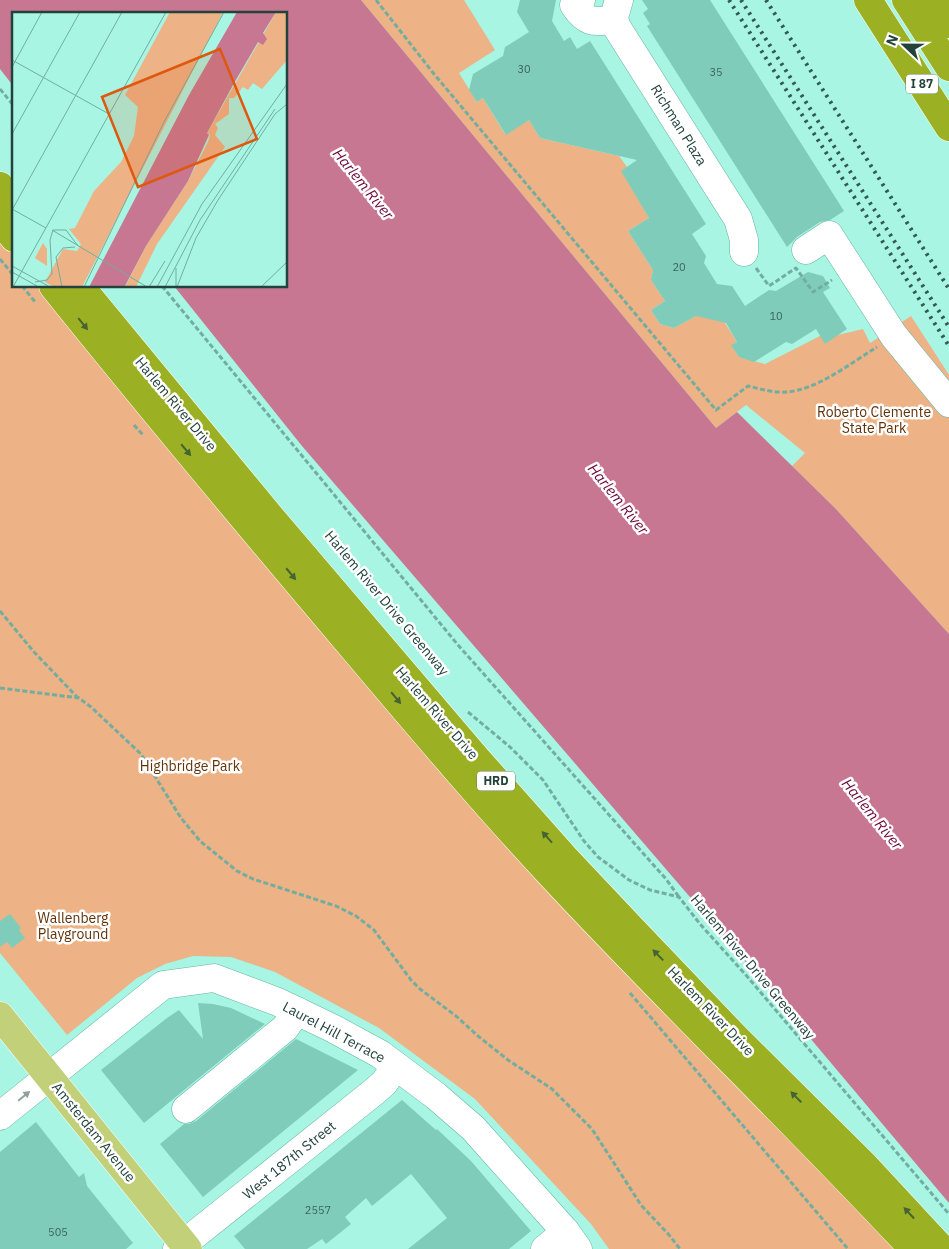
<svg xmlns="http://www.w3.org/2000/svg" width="949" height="1249" viewBox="0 0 949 1249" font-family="'IBM Plex Sans',sans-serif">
<rect width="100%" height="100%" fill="#a8f5e4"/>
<g fill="#edb285">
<polygon points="361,0 464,0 495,50 459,73 477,102 483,98 505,134 529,120 540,138 619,156 627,167 622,171 649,218 628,231 653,270 651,280 665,301 651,310 660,324 674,328 705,311 725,323 737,342 732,345 739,357 765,364 820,336 838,335 863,329 870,343 911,316 949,375 949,634 836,509 792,466 805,453 746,405 716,428"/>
<polygon points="0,238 14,255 14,286 39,286 167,445 898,1249 609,1249 591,1224 475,1099 379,1028 275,972 231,957 193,956 165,964 137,978 67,1035 63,1030 0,953"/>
</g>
<polygon fill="#c87793" points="0,0 361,0 716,428 737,412 836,509 949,634 949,1203 751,968 302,446 174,286 286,286 286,14 14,14 14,87 0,69"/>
<g fill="#80ccbb">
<polygon points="520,0 556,0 552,21 564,41 570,37 577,49 590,41 706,224 692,234 706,256 704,263 717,284 732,286 745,306 769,290 776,291 808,272 823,276 830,288 823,292 847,329 825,344 816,329 792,344 786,342 754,362 739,357 731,345 737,342 726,323 696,316 674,328 660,324 651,310 665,301 651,280 653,270 628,231 649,218 621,171 637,160 540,138 529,120 506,135 483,98 477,102 469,90 473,74 503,56 505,47 529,32 517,12"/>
<polygon points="642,0 710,0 844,211 830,220 820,222 797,237 787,247 647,26 650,24 643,13 648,9"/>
<polygon points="10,914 21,928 19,930 25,938 12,948 7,942 0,947 0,921"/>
<polygon points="198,1003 213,1004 231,1008 265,1024 144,1123 101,1070 167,1018 179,1010 203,1039"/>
<polygon points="296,1039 358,1070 203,1197 160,1144 184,1124 189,1124 196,1121"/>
<polygon points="402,1100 436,1130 437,1129 471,1161 531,1231 509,1249 408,1249 447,1218 411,1174 372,1206 366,1198 345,1217 351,1224 326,1244 322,1239 307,1249 245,1249 234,1236"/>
<polygon points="36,1122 79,1177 84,1173 87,1186 133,1243 126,1249 0,1249 0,1152"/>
</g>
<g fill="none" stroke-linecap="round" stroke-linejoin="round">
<g stroke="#66b3a2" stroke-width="29">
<g id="minor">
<path d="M581 0 574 5C586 23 592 22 614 20"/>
<polyline points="619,0 614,17 616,26 738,219 744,240 744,252"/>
<polyline points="806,250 829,235 894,336 949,403"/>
<polyline points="186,1109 285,1028 297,1011"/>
<polyline points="0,1116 163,985 214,978 278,1002 332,1028 380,1054 436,1096 473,1128 566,1232 578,1249"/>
<polyline points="177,1249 375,1091 384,1083 396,1066"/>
<polyline points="545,1249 566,1232"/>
</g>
</g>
<g stroke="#fff" stroke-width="29">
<polyline id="major" points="0,1016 188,1249"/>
</g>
<g stroke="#fff" stroke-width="29">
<g id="highway">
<polyline points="868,0 949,127"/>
<polyline points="906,0 949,67"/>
<polyline points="933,0 949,24"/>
<polyline points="0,186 14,203"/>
<polyline points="0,220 14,238"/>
<path d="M53 286C149 406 248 524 347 641 414 720 481 800 552 876 670 1003 795 1122 913 1249"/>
<polyline points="80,286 273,520 477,759 565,858 632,929 735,1037 865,1166 942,1249"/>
</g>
</g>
<g stroke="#72ada0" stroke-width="3" stroke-dasharray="5 2.5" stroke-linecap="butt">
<path d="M376 0 434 74 716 410 748 386C761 389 773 393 786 392 817 390 851 363 877 347"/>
<polyline points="0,89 14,106"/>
<polyline points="0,259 14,276"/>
<polyline points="756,268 769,286 796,268 813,292 832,280"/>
<polyline points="22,286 36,303"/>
<polyline points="162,286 458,645 666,879 679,897"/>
<polyline points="134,425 143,435"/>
<polyline points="0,611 34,652 78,698"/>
<polyline points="0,688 79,698 91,707 141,754 181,818 200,841 237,871 253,879 336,906 356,916 374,930 411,980 420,989 456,1016 478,1036 508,1060 552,1089 592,1129 641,1205 670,1236 680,1249"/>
<polyline points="468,712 510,747 543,780 584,841 598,857 629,880 650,890 679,897 700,924 745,974 949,1214"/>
<polyline points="630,993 848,1249"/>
</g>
<use href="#minor" stroke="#fff" stroke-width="28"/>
<use href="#major" stroke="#c3d07a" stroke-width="28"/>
<use href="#highway" stroke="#9bb022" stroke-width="28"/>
<g stroke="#335951" stroke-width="4" stroke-dasharray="2.5 5" stroke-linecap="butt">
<polyline points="729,0 949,346"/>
<polyline points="741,0 949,327"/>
<polyline points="766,0 949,289"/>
</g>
</g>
<defs><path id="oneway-solid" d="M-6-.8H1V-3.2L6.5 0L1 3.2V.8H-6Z" transform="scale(1.25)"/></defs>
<g fill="#466334">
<use href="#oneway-solid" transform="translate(83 324) rotate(51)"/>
<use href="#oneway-solid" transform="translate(186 450) rotate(50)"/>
<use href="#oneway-solid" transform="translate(291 574) rotate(50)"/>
<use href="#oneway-solid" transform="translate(396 698) rotate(50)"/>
<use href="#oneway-solid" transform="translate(547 837) rotate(-132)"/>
<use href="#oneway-solid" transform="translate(658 955) rotate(-134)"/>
<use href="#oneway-solid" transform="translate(796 1097) rotate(-135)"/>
<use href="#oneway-solid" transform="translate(909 1213) rotate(-133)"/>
</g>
<use fill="#90a09d" href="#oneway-solid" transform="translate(24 1096) rotate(-39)"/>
<g text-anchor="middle" stroke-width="5" stroke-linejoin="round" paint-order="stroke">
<g font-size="11" fill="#3a645b">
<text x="524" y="73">30</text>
<text x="716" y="76">35</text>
<text x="679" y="271">20</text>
<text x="776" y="320">10</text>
<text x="318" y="1214">2557</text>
<text x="58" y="1236">505</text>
</g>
<g fill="#fff" stroke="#647b76" stroke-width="1">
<rect x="906" y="74.5" width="32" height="19" rx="4"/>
<rect x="477" y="771.5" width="38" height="19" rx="4"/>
</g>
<g font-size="12" font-weight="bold" fill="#22423b">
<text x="922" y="88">I 87</text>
<text x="496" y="785">HRD</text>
</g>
<g font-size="14" fill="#22423b" stroke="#fff">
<text transform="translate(679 125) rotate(58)" y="5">Richman Plaza</text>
<text transform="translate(176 404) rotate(50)" y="5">Harlem River Drive</text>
<text transform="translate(387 603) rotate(50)" y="5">Harlem River Drive Greenway</text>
<text transform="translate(437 713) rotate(49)" y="5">Harlem River Drive</text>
<text transform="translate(753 967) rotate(50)" y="5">Harlem River Drive Greenway</text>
<text transform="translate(711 1011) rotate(46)" y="5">Harlem River Drive</text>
<text transform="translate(334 1032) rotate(28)" y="5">Laurel Hill Terrace</text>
<text transform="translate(94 1132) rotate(51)" y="5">Amsterdam Avenue</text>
<text transform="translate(289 1160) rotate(-39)" y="5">West 187th Street</text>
</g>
<g font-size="14" fill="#603309" stroke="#fff">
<text x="874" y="417">Roberto Clemente<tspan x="874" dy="16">State Park</tspan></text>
<text x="190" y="771">Highbridge Park</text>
<text x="73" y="923">Wallenberg<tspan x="73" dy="16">Playground</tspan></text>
</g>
<g font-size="15" font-style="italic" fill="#6d073a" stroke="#fff">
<text transform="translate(363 184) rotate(51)" y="5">Harlem River</text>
<text transform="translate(618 499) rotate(51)" y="5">Harlem River</text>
<text transform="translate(872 814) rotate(51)" y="5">Harlem River</text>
</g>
</g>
<g transform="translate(12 12)">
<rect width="275" height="275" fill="#a8f5e4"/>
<path d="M158 0H211L70 275H42L33 270 51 237 65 239 69 232 57 217 63 216 82 179 109 150 122 124 126 95 113 83ZM264 0H275V48L250 77 241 71 236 78 231 75 222 86H217V102L203 112 206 116 203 123 213 135 145 232 124 275H113L134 234 176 169 196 130 198 123 195 121ZM31 231 35 237V254L23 246Z" fill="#edb285"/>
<path d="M225 0H264L251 21 255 27 251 33 246 30 221 73 195 121 197 123 176 169 134 234 113 274 77 275 177 83Z" fill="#c87793"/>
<path fill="none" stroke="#72ada0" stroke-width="1" d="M0 48 97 102M0 55 30 0M0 122 68 0M0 197 34 216M0 198 110 0M40 218 135 275M0 254 38 275M164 256V275M0 260 25 274M23 270 35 268 40 262 38 228 41 218H54L66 234M1 275 154 0M50 275 44 245 51 236 63 235M72 275 152 110 212 0M137 275 153 249M145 275 190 192 275 72M153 275 188 208 263 97M165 275 184 226 206 188 263 102 275 92M249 275 275 250"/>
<path fill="#de580e" fill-opacity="0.15" stroke="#de580e" stroke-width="2.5" d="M208 37 245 127 126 175 90 85Z"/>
<rect width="275" height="275" fill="none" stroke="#22423b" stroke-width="2.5"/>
</g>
<g transform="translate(904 45) rotate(292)" stroke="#ffffff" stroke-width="4" paint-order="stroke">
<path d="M0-4L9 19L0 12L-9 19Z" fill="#22423b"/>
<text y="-8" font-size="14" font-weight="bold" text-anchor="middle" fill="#22423b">N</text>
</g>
</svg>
